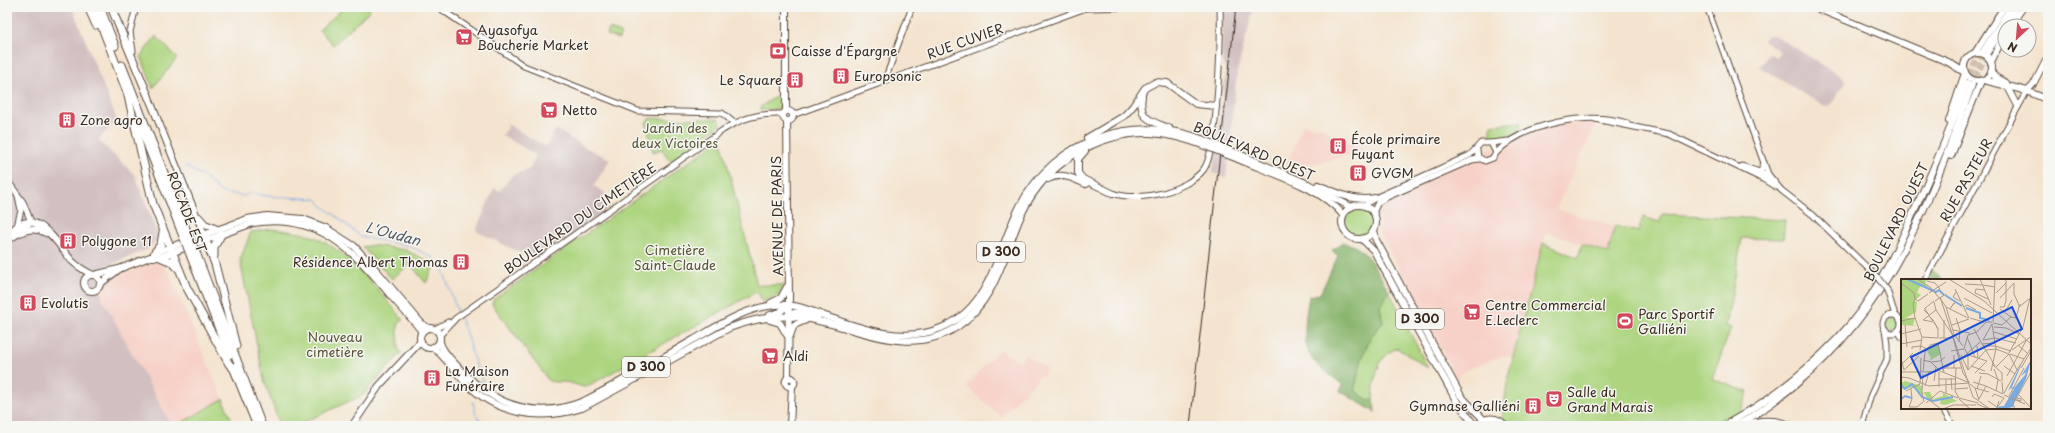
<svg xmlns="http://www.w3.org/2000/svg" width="2055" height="433" viewBox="0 0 2055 433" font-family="'Playpen Sans',sans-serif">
<rect width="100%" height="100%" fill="#f6f6f2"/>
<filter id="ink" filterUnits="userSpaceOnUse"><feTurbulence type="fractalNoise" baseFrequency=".025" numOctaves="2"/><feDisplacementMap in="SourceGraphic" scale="8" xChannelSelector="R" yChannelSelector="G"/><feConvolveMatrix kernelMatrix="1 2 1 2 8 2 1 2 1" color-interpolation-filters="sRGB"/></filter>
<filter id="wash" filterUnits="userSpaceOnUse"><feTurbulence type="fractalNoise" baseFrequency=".012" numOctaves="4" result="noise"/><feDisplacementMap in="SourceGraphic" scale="16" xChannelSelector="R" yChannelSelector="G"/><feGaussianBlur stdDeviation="0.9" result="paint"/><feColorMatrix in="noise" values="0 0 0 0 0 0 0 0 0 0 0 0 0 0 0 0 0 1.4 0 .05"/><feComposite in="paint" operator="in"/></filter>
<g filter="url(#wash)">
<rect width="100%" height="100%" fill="#f4e4cf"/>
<g fill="#f7d1c7">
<polygon points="1597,122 1556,209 1615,226 1608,253 1546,232 1513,358 1502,356 1465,370 1456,378 1380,233 1379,207 1381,204 1485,150 1560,123"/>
<polygon points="1303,124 1317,128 1320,126 1326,129 1327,133 1378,156 1359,153 1311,164 1295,164 1288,161"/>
<polygon points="156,261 168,271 223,399 176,426 172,426 103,300 103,296 108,282 114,277"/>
<polygon points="999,349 1020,362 1025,354 1047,369 1043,377 1040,376 1001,417 966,386"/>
</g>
<g fill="#d2bfc0">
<polygon points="7,7 72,7 117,120 98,140 135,175 159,238 148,249 98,270 103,300 172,426 7,426"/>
<polygon points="1223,7 1254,7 1237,72 1226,177 1213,173 1226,71 1222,61"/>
<polygon points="1769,35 1774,35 1844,78 1845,82 1831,105 1826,106 1817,102 1760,67 1769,53 1776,57 1780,51 1763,40"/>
<polygon points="507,124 546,147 556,129 586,148 610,159 594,186 605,193 602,200 608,209 553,248 551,244 536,255 519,252 476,231 494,188 500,191 512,175 530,169 536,155 502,135 508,128"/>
</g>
<g fill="#add580" stroke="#74804f">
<polygon points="345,7 368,7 370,10 333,45 319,30"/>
<polygon points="609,29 621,33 619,39 607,35"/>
<polygon points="156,36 177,58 153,88 141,56"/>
<polygon points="782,96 782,109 760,110 760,107 775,97"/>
<polygon points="650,118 719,119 721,124 670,161 662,149 653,152 646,122"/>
<polygon points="1521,122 1522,132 1499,141 1493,140 1490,136 1492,125"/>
<path d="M721 139 757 285H784L779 295 762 302 758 291 586 387C580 387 576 384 570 383 563 381 558 383 549 381L492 304 494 299Z"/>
<circle cx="1359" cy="222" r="15"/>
<polygon points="1662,214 1785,220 1783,239 1742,238 1726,326 1731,328 1712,379 1748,392 1740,414 1718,426 1508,426 1502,419 1508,377 1543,243 1578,258 1582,244 1608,253 1615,226 1638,232 1643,217 1660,222"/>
<path d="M271 229C287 231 304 232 319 239 354 257 379 291 403 320L398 325V348L401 353 363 395 295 426H280L264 380 240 260 251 232Z"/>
<polygon points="373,245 405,250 435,264 426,283 410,264 392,279 362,247"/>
<path d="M1389 291 1428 368 1397 348C1375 358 1375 378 1373 399L1368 400 1354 391C1360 367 1364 339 1383 323L1380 307Z"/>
<circle cx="1892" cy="324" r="7"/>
<polygon points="223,399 234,426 176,426"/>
<polygon points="1495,421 1503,426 1480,426 1486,422"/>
</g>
<g fill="#8ab66e" stroke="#627046">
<path d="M1343 243C1366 244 1378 274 1389 291L1380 307 1383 323C1364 339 1360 367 1354 390L1368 400 1373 399 1375 412 1340 391 1343 385C1334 377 1321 370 1314 361 1300 344 1306 315 1309 296L1320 294 1338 256 1332 250Z"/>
<polygon points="1932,270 1943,280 1927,280"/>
</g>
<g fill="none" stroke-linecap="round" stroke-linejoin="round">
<g stroke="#7aaae4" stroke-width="1">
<polyline points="185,166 209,180 216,188 223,193 244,196 250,193 268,196 317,199 322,206 335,215 361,237 409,246 434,258 442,267 458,314"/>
<path d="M460 318C470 339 472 362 484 383"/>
<polyline points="473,402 476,415 483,426"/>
</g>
</g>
</g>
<g filter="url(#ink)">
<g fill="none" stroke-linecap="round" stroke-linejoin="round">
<g stroke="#cfbfac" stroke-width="6" stroke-dasharray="6 3" stroke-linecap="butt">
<polyline points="1967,83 1974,65 1984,50"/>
<polyline points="1972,85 1987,53"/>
</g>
<g stroke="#574639" stroke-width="7">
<g id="minor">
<polyline points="438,7 524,66 638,111 722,113 734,123"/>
<polyline points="1707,7 1768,174 1781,190 1813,215 1878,278"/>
<polyline points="133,51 130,32 136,7"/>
<polyline points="887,81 886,77 912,7"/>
<polyline points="2007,86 2018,107"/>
<polyline points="793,115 1086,8 1145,7"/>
<polyline points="1595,119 1669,134 1763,179"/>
<polyline points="1491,143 1508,141"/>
<path d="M1496 153C1524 123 1588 111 1627 123"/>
<polyline points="1764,163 1760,174 1763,179 1776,187"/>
<polyline points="1742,166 1760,172 1769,178"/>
<polyline points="7,180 23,202 31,222 27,226 16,231"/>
<path d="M1112 193C1129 199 1146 197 1163 193 1178 188 1194 182 1204 169 1218 149 1221 36 1220 7"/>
<polyline points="1364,206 1375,198 1470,155 1481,143 1491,143 1496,153 1493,158 1485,161 1478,157 1477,150"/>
<polyline points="1373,213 1378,202 1385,198 1472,160 1479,159"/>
<polyline points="17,226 21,210 18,196"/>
<polyline points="1925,280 2018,107 2027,91 2033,85 2048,56"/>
<polyline points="1887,290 1895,315"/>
<circle cx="1892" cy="324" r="9"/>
<polyline points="435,329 448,322"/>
<polyline points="1898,331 1902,337"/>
<path d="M440 335 456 318 723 130C742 118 759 113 783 114"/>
<polyline points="1942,408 1953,426"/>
<polyline points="1862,426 1870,397 1887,359 1887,344 1885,329"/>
</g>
</g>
<g stroke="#574639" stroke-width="8">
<g id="major">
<polyline points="786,7 786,111"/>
<polyline points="1814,7 1948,62 1964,72"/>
<polyline points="2010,26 2023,7"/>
<polyline points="1984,50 2011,7"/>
<circle cx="1978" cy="67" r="14"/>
<polyline points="1975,53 2004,7"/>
<polyline points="1987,53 2016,7"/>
<polyline points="1991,62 2005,33"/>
<polyline points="1991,72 1995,77 2006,83"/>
<polyline points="1984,80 2027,91 2048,100"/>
<path d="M1142 96C1138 119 1151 121 1169 128"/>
<polyline points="149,98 205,237"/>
<circle cx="788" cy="116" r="5"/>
<polyline points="787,121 789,295 788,378"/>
<polyline points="1949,121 1965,73"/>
<polyline points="1087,138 1124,116 1133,106 1145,88 1156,82 1167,83 1196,104 1216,106"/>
<polyline points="1085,151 1078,159 1078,173 1083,179 1112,193"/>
<polyline points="1239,154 1308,184 1351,207"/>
<polyline points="1951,156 1981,81"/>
<path d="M1238 159C1270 173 1321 187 1343 215"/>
<path d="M1048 179C1061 172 1073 178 1086 184"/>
<path d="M1318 185C1338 193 1353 202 1375 198"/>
<circle cx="1359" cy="222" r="17"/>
<polyline points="199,217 205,224 217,229"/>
<polyline points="1374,230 1376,240 1461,396 1484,420"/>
<path d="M7 237C33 200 55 241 72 261 78 267 85 271 93 275"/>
<polyline points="1362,239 1374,251 1456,400 1475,426"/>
<path d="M7 241C19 232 31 225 46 233"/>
<polyline points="154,253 247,219 267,216 303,219 326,228 354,246 378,272 421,323 428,328"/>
<circle cx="92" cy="283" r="8"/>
<path d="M94 275 119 269 150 257H160L253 223C319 212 354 251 392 297 402 309 414 320 422 332"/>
<polyline points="100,284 118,270"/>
<polyline points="771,303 781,298 787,287"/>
<polyline points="770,315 780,312 788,305"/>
<path d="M788 317C794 308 809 314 818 316"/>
<polyline points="770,320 780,323 787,335"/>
<circle cx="430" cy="338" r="10"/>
<polyline points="790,336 794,325 806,320"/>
<path d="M440 342C442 352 453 361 460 369 494 405 535 421 584 401 621 382 657 361 693 340 718 326 746 307 776 305 797 303 812 312 831 318 865 330 906 343 941 328 992 307 997 251 1019 208 1055 137 1136 112 1207 141"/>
<path d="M433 347C446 358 455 372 467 384 498 415 541 421 582 408L729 328C750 320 773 315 796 317 850 322 905 361 957 327 997 300 1004 252 1023 211 1046 164 1097 132 1150 133 1169 134 1187 139 1205 146"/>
<circle cx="790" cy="382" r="4.5"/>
<polyline points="352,426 379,386 421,341"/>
<polyline points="790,426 792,386"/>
<path d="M1477 426C1485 416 1497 416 1506 426"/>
<path d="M1723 426C1766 403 1804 374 1838 338 1873 301 1895 255 1915 209 1934 168 1952 126 1967 83"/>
<path d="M1735 426C1757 415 1776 400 1795 385 1891 307 1932 198 1972 85"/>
<path d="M1743 426C1760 419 1776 419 1792 426"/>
</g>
</g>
<g stroke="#574639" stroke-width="9">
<g id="highway">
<polyline points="88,7 96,25"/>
<polyline points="94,7 130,100"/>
<polyline points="100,7 115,46"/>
<polyline points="111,7 149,98"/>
<polyline points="122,65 186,229"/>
<polyline points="128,96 153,204 187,288 229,364 235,370"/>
<polyline points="138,121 181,231"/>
<polyline points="206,241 215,264 236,346"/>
<polyline points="155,252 161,244 163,232"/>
<polyline points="197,255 262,426"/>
<polyline points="214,256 214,247 221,235"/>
<polyline points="160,257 172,262 178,268"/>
<polyline points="191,257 229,355"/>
<polyline points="233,367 257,426"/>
</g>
</g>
<use href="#minor" stroke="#fff" stroke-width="5"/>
<use href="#major" stroke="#fff" stroke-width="6"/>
<use href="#highway" stroke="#fff" stroke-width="7"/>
<polyline stroke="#3b2a1e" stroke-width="1" points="1190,426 1236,7"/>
<g stroke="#574639" stroke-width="7" stroke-linecap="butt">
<polyline id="minor-bridge" points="1878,278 1887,290"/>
</g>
<g stroke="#574639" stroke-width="8" stroke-linecap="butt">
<g id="major-bridge">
<polyline points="1207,141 1239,154"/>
<polyline points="1205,146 1238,159"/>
</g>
</g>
<g stroke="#574639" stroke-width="9" stroke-linecap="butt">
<g id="highway-bridge">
<polyline points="186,229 197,255"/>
<polyline points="181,231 191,257"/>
</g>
</g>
<use href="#minor-bridge" stroke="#fff" stroke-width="5"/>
<use href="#major-bridge" stroke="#fff" stroke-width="6"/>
<use href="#highway-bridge" stroke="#fff" stroke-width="7"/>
</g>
</g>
<defs>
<g id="supermarket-square" transform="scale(0.9)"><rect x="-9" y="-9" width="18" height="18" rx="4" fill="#d1495b" stroke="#f6f6f2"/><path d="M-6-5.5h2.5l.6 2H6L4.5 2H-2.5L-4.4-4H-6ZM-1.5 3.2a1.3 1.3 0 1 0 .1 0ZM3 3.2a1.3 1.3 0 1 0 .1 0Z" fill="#fff"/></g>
<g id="bank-square" transform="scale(0.9)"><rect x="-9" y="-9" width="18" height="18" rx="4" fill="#d1495b" stroke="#f6f6f2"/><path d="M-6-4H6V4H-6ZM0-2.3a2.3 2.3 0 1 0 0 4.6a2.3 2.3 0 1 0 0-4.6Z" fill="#fff"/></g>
<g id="building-square" transform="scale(0.9)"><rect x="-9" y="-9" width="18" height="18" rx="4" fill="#d1495b" stroke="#f6f6f2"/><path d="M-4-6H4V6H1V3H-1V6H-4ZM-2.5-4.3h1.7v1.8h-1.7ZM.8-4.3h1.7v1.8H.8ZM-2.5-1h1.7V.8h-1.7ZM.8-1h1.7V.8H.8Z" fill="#fff"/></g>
<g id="stadium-square" transform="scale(0.9)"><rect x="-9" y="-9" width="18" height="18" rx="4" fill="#d1495b" stroke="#f6f6f2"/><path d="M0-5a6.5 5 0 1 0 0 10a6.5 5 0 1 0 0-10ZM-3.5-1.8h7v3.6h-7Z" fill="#fff"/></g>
<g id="theatre-square" transform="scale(0.9)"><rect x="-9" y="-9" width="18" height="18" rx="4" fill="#d1495b" stroke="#f6f6f2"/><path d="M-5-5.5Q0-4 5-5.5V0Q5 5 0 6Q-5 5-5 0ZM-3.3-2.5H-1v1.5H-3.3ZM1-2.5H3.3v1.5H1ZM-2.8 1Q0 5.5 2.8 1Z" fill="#fff"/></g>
</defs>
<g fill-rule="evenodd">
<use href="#supermarket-square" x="464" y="37"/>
<use href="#bank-square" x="778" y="51"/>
<use href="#building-square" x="841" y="76"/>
<use href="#building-square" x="795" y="80"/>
<use href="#supermarket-square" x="549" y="110"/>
<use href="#building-square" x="67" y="120"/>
<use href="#building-square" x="1338" y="146"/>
<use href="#building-square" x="1358" y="173"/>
<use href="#building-square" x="68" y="241"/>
<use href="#building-square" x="461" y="262"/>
<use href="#building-square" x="28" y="303"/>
<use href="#supermarket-square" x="1472" y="312"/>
<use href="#stadium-square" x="1625" y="321"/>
<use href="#supermarket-square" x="770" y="356"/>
<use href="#building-square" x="432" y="378"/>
<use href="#theatre-square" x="1554" y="399"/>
<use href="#building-square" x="1533" y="406"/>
</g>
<g text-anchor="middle" stroke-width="3" stroke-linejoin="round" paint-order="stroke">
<g fill="#f6f6f2" stroke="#73675e" stroke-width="1">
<rect x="977" y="242" width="48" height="20" rx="3"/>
<rect x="1396" y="309" width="48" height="20" rx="3"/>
<rect x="622" y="357" width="48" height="20" rx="3"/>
</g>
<g font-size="12" font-weight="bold" fill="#3b2a1e">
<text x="1001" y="256">D 300</text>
<text x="1420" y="323">D 300</text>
<text x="646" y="371">D 300</text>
</g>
<g font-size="13" fill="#3b2a1e" stroke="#f6f6f2" text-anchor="start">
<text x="477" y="35">Ayasofya<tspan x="477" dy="15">Boucherie Market</tspan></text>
<text x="791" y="56">Caisse d'Épargne</text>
<text x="854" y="81">Europsonic</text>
<text x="782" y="85" text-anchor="end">Le Square</text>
<text x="562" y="115">Netto</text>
<text x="80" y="125">Zone agro</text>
<text x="1351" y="144">École primaire<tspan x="1351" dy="15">Fuyant</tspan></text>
<text x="1371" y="178">GVGM</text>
<text x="81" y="246">Polygone 11</text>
<text x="448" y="267" text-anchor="end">Résidence Albert Thomas</text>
<text x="41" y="308">Evolutis</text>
<text x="1485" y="310">Centre Commercial<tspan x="1485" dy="15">E.Leclerc</tspan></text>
<text x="1638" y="319">Parc Sportif<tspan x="1638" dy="15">Galliéni</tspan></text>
<text x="783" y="361">Aldi</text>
<text x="445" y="376">La Maison<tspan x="445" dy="15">Funéraire</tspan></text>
<text x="1567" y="397">Salle du<tspan x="1567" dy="15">Grand Marais</tspan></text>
<text x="1520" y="411" text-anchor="end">Gymnase Galliéni</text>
</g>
<g font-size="13" fill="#3b2a1e" stroke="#f6f6f2">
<text transform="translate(965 41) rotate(-20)" y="5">RUE CUVIER</text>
<text transform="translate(1254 151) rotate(23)" y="5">BOULEVARD OUEST</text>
<text transform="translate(1966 180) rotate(-61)" y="5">RUE PASTEUR</text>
<text transform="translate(187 212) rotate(69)" y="5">ROCADE EST</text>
<text transform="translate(777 216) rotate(-91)" y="5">AVENUE DE PARIS</text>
<text transform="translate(580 218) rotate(-35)" y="5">BOULEVARD DU CIMETIÈRE</text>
<text transform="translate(1896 222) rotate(-64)" y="5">BOULEVARD OUEST</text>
</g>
<g font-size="13" fill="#585536" stroke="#f6f6f2">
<text x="675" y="133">Jardin des<tspan x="675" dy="15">deux Victoires</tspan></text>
<text x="675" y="255">Cimetière<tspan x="675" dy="15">Saint-Claude</tspan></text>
<text x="335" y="342">Nouveau<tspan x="335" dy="15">cimetière</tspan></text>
</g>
<g font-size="14" font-style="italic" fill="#515763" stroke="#f6f6f2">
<text transform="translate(393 234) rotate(15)" y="5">L'Oudan</text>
</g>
</g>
<g transform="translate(1901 279)">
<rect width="130" height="130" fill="#f4e4cf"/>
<path d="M0 0H26L24 5 28 9 21 6 18 9 16 14 20 16 13 22 16 23 15 33 5 39H14L12 46 16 47 0 46ZM36 65 40 75 28 82 30 79 26 72 28 68ZM4 102 21 107V119L14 108 2 110 0 104ZM22 113H29L32 120 42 117V114L56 122 44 126 39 125 40 121 27 120Z" fill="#add580"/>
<path d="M130 81 125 100 112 126V130V128L102 130 94 128 103 127 113 110 110 109 107 112 117 91 121 84 111 108 113 109 124 96 125 93 120 97Z" fill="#7aaae4"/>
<path fill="none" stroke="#7aaae4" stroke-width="2" d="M6 0 35 13 38 11 43 16M44 16 61 27M65 29 79 34V39L88 41M0 106 4 110 11 105 21 118 32 122 52 118M0 120 4 117 11 119"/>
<path fill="none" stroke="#aa9a88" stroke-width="1" d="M16 0 29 8 40 21 72 118 89 130M48 0 83 22 130 65M79 0 90 26M26 2 34 4 39 10M0 4 13 14 14 20M113 4V15L118 26M64 5 81 6M82 6 94 8M54 10 68 39M84 11 75 10 74 14 87 20M55 13 52 18 59 22M28 14 45 3M95 14 105 4M39 19 45 28 67 39M63 19 91 34M99 19 113 4M17 22 27 15M34 22 45 15M33 23 35 31 51 55 62 94 68 103M120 26H118V28L128 20M45 28 53 55 62 67M63 28 66 26 75 31M99 28H103L105 22V0M23 30 33 22M49 30 53 24H54L50 28M99 30 110 38M23 31 28 36 24 30M104 33 111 21M110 38 115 39 118 28M14 39 21 58 19 71M14 39 12 25 14 20 17 22M55 39 59 51 58 63M69 39 83 43M43 41V59M0 42 14 39M32 42 28 37 33 42M33 43 22 41 35 31M33 43 37 50 33 43M92 43 94 0M92 44 101 46 110 38M4 46 6 68M51 46 68 40M93 48 105 49 118 55M73 50 80 63M52 51 69 54M93 53 116 60M0 55 20 50M21 58 37 59V50M66 58 74 78M38 59H52M82 61 94 59 115 64M82 61 91 45M80 63 94 87M0 65 21 61M37 65 43 93M81 65 94 64M117 66 126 74M76 67 77 79M82 67H94L110 72M11 70V68L20 67 26 70M64 70 67 76V91M111 71 125 61M50 72 63 70 67 56 76 53 85 43H91M108 74 122 48 130 15M109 75 123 80M53 76V89M60 76 67 91M67 76 86 82M0 79 3 91M61 79 79 63M22 81 30 83 39 92M30 83 39 82 44 78M113 84 126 60 130 58M0 86 12 74M92 86 101 94V102M70 87 84 92M103 87 114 95M95 88 108 75M45 89H60M55 89 54 112 58 119M120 89 130 72M93 90 97 101 95 112M3 91 18 77M41 91 59 80M67 91 85 71 95 70 108 75M116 91 130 69M39 92 69 104M90 92 95 70 91 45M0 93H22M22 93 24 73 29 66 37 64M23 93 38 92M38 93V108M74 94 86 82M78 94 87 95 100 102M22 95 21 113 23 123M106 97 113 84M0 98 8 99 28 107 68 104M50 99 51 111M38 100H54M45 100V114M33 102 35 88M72 103 85 107M101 103 102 115M19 105 20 79M69 105 74 109 78 121M24 107 28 93M85 107 102 115M74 109 88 113M54 110 67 109M76 110 80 97M5 112 19 105M39 112 57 119M103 114 116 91 108 75M103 116 124 125M118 116 130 129M108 117 123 89M91 118 93 115 103 119 95 130M58 119 77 124M116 119 120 120V122L116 121ZM58 120 69 130M78 120 85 107M28 121 40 130M87 122 96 128 98 122M25 124 39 112M76 125 88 130M8 128 11 120 10 110M8 128H16L22 123M42 130 52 126H75M114 130 112 125 130 93"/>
<path fill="#1d4ed8" fill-opacity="0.15" stroke="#1d4ed8" stroke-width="2" d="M111 28 121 50 20 99 10 78Z"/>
<rect width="130" height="130" fill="none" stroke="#3b2a1e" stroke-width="2"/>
</g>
<rect width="2055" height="433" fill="none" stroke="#f6f6f2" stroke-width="24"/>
<g transform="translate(2017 38) rotate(206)"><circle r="19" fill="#f6f6f2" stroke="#aba49d"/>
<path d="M0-3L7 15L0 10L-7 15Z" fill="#d1495b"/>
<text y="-6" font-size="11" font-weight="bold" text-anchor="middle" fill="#3b2a1e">N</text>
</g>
</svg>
